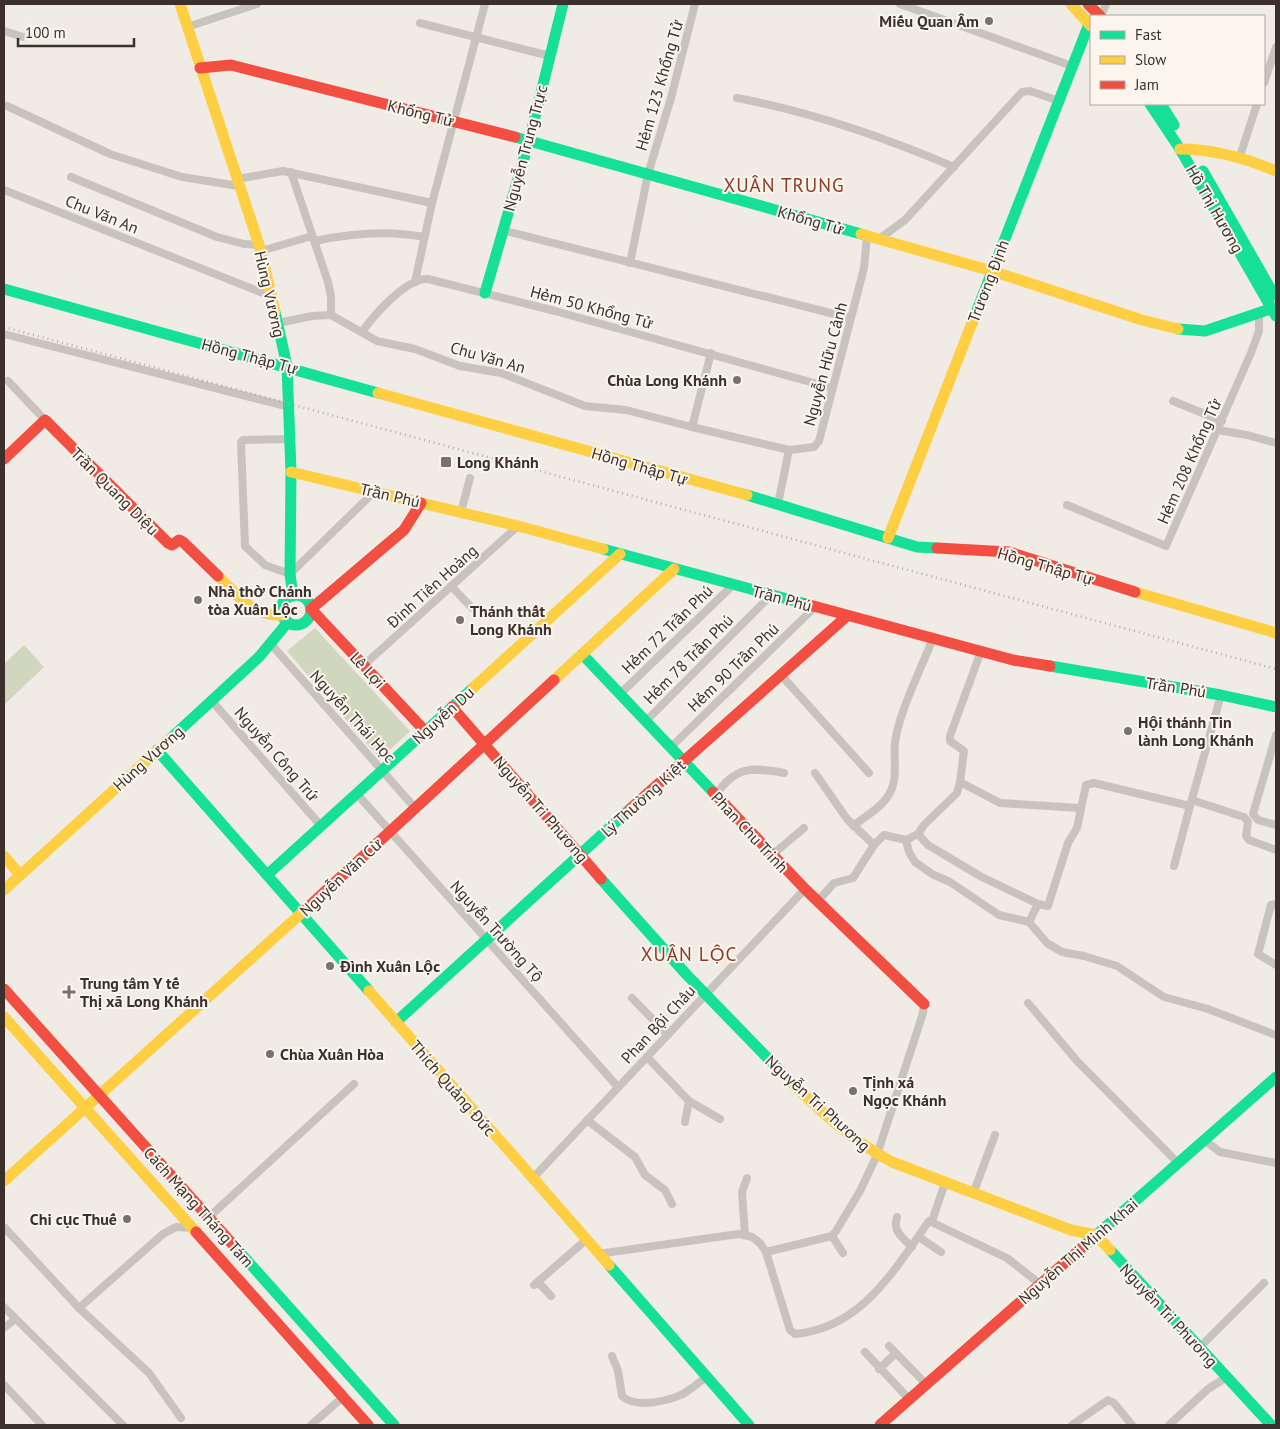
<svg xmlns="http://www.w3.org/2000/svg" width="1280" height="1429" viewBox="0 0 1280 1429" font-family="'PT Sans',sans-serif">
<rect width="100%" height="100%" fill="#f0ebe5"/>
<g fill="#d1d6bf">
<polygon points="315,628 410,731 380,759 287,651"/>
<polygon points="24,645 44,667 5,704 4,664"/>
</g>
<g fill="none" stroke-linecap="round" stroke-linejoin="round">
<g stroke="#c9c3be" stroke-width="8">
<polyline points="900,4 1072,66"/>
<polyline points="1101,16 1106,4"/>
<polyline points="420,23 550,56"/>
<polyline points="187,27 257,4"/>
<polyline points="4,31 23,37"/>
<polyline points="1264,83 1276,47"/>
<path d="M737 98C812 112 884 137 954 167"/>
<polyline points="7,106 110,154 182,177 239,186"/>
<polyline points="1240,156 1257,104"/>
<polyline points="291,172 328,282 331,296 331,315"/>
<polyline points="71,177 217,237 244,244 259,245"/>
<polyline points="237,179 283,171 432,203"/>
<polyline points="4,190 273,297"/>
<polyline points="502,230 850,318"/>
<polyline points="879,239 905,220 1022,92 1030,91 1059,101"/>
<path d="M315 241C352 233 387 230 424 237"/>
<polyline points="261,251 312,236"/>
<polyline points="630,263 648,174 671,98 695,4"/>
<polyline points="415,282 432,203 485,4"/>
<polyline points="278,323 312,316 331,315 377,341 415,349 460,366 501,373 585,406 626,410 692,427"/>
<path d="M362 332C374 315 406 278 428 279L555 311 832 388"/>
<polyline points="4,334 289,407"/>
<polyline points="711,353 692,427 789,450"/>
<polyline points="8,381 45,420"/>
<polyline points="1173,401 1222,421"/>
<polyline points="1218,430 1247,435 1276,443"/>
<polyline points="290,439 243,440 241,442 245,546 265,565 290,574 374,492"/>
<polyline points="778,504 789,450 814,447 819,441 864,268 867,236"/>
<polyline points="1067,505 1166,546 1251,353 1259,331 1259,313"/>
<polyline points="461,512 470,478"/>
<polyline points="451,586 472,608"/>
<polyline points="270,643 415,808"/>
<polyline points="981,651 950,736 950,741 964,751 960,782 957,793 924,825 918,834 906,840 909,852 915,862 932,874 950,882 999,915 1029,922 1047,943 1062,952 1084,956 1117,966 1164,997 1208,1009 1276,1035"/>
<polyline points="364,665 518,526"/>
<polyline points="781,675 869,773"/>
<polyline points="620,694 733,585"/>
<polyline points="211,700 321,826"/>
<polyline points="646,721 771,595"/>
<polyline points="1276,735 1253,814 1258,820 1276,825"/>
<polyline points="671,747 815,607"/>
<polyline points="815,773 847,819 874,845"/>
<polyline points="960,782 1000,803 1080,808"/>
<polyline points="357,794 618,1087"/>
<path d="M716 795C735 766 752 767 784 773"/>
<polyline points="1192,800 1244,817 1248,822 1246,836 1249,840 1276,850"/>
<path d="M853 826C864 817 881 808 888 796 899 780 893 760 895 743 898 714 922 667 933 638"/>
<polyline points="918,834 928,845 980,876 1038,904 1048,906 1068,843 1077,828 1086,785 1094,783 1190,806 1221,695"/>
<polyline points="772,855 804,828"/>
<polyline points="1174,866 1190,806"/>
<polyline points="817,902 834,883 853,878 874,845 884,835 906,840"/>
<polyline points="1276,904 1271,905 1258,954 1276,965"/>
<polyline points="1029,922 1038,904"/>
<polyline points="632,998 668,1035"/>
<polyline points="1028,1003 1077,1061 1178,1163"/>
<polyline points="647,1057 689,1101 720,1119"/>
<polyline points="587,1120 635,1157 645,1175 665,1190 672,1204"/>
<polyline points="685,1122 689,1101"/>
<polyline points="1204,1140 1220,1152 1276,1163"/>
<polyline points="532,1179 805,889"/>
<polyline points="973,1194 995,1135"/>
<path d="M897 1217C892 1231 903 1238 912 1247"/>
<polyline points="208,1218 354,1084"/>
<polyline points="932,1221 945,1183"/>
<polyline points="4,1227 79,1308 149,1373 181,1418"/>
<polyline points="745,1235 742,1192 747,1178"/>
<polyline points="832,1236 843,1253"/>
<polyline points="919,1237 941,1252"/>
<polyline points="766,1252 832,1236 836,1231 860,1191 877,1155 923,1013 924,1004"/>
<path d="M598 1254 710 1238 739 1234 752 1237 760 1243 766 1252 790 1330 795 1334C862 1328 894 1270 929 1221L1007 1258 1040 1284"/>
<polyline points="538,1282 551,1296"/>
<polyline points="534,1285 586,1240"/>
<polyline points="4,1307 123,1425"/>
<polyline points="79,1308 163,1234 176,1227 192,1228"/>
<polyline points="4,1328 14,1320"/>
<polyline points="889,1346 926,1384"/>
<polyline points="1200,1347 1264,1283"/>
<polyline points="865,1352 909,1399"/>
<path d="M612 1356 618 1371 622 1396C635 1409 668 1401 683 1394 691 1389 699 1383 706 1377"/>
<polyline points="879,1369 895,1354"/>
<polyline points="4,1385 42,1425"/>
<polyline points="311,1425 343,1397"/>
<polyline points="1072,1425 1108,1400 1114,1403 1132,1425"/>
<polyline points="1169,1425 1208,1389 1227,1377"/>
</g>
<g stroke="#16e098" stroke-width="11">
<polyline points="1150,104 1180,149 1276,316"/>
<polyline points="1161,104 1174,125"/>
<polyline points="515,137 861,234"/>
<polyline points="1203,171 1274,295"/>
<polyline points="4,289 378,393"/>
<polyline points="485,293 529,141 563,4"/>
<polyline points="275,312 287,366 291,472 290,574 293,596"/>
<polyline points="972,323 1089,24"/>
<polyline points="1178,329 1205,331 1273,308"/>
<polyline points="747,495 917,547 937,548"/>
<polyline points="603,549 806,604"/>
<circle cx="296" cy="610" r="15"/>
<polyline points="582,654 713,792"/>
<polyline points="1050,666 1221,695 1276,707"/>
<polyline points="170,739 259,657 288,622"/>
<polyline points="157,750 369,991"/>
<polyline points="267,875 473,688"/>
<polyline points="601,879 686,974 782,1073"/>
<polyline points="396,1022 630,809"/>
<polyline points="1085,1245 1276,1077"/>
<polyline points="236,1248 394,1425"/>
<polyline points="1110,1250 1271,1425"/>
<polyline points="609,1265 749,1425"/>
</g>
<g stroke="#ffcf43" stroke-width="11">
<polyline points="180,4 261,251 275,312"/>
<polyline points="1071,4 1091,26"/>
<path d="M1180 149C1214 149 1245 158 1276 171"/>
<polyline points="861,234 992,271 1142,320 1178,329"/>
<polyline points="378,393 747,495"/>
<polyline points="291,472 518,526 603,549"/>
<polyline points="888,538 972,323"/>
<path d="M218 576C238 595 252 617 282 615"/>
<polyline points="1135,592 1276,633"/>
<polyline points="554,680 674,569"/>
<polyline points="473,688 620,554"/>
<polyline points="4,856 20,875"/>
<polyline points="4,890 170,739"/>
<polyline points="369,991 609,1265"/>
<polyline points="4,1017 196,1232"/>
<path d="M782 1073C816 1107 850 1140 892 1162L1071 1230 1096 1235 1110 1250"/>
<polyline points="4,1181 306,909"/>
</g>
<g stroke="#f24e42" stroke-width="11">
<polyline points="1088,4 1100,16"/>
<polyline points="200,68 231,65 515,137"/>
<polyline points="4,459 45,420 168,543 172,545 179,540 183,542 218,576"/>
<polyline points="421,503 404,530 311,609 425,731"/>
<polyline points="937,548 1009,552 1135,592"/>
<polyline points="806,604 1013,660 1050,666"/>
<polyline points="452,707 601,879"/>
<polyline points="713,792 805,889 924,1004"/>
<polyline points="630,809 847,616"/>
<polyline points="306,909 554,680"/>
<polyline points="4,989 236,1248"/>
<polyline points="196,1232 368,1425"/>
<polyline points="880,1425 1085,1245"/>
</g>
<polyline stroke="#b1aca8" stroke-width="2.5" stroke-dasharray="1 4" stroke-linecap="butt" points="4,327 1276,669"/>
</g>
<g fill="#7a716c" stroke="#fbf5ee" stroke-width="2">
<circle cx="989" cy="21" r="5"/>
<circle cx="737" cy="380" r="5"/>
<rect x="440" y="456" width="12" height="12" rx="2.5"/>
<circle cx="198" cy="600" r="5"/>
<circle cx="460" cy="620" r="5"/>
<circle cx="1128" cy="731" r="5"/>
<circle cx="330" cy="966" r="5"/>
<path d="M66.5 984.5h5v5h5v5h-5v5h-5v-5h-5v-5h5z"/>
<circle cx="270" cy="1054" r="5"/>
<circle cx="853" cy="1091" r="5"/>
<circle cx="127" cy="1219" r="5"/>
</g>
<g text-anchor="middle" stroke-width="4" stroke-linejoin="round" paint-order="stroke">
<g font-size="16" font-weight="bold" fill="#3b302b" stroke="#fbf5ee" text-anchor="start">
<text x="979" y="27" text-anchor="end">Miếu Quan Âm</text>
<text x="727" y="386" text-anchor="end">Chùa Long Khánh</text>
<text x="457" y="468">Long Khánh</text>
<text x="208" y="597">Nhà thờ Chánh<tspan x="208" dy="18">tòa Xuân Lộc</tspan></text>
<text x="470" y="617">Thánh thất<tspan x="470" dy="18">Long Khánh</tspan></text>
<text x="1138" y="728">Hội thánh Tin<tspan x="1138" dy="18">lành Long Khánh</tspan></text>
<text x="340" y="972">Đình Xuân Lộc</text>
<text x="80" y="989">Trung tâm Y tế<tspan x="80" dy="18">Thị xã Long Khánh</tspan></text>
<text x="280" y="1060">Chùa Xuân Hòa</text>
<text x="863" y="1088">Tịnh xá<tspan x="863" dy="18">Ngọc Khánh</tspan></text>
<text x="117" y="1225" text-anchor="end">Chi cục Thuế</text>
</g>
<g font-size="16" fill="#3b302b" stroke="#fbf5ee">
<text transform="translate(659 85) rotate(-74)" y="6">Hẻm 123 Khổng Tử</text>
<text transform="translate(421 113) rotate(14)" y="6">Khổng Tử</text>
<text transform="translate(525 148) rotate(-75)" y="6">Nguyễn Trung Trực</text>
<text transform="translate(1215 209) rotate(60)" y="6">Hồ Thị Hương</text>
<text transform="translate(102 214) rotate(22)" y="6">Chu Văn An</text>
<text transform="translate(811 220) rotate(16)" y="6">Khổng Tử</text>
<text transform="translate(988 281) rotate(-69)" y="6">Trương Định</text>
<text transform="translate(270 294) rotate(77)" y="6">Hùng Vương</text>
<text transform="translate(592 307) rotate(15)" y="6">Hẻm 50 Khổng Tử</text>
<text transform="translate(250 356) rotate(15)" y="6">Hồng Thập Tự</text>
<text transform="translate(488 357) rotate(16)" y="6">Chu Văn An</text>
<text transform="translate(825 364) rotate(-75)" y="6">Nguyễn Hữu Cảnh</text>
<text transform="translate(1189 461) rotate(-66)" y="6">Hẻm 208 Khổng Tử</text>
<text transform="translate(640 466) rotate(16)" y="6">Hồng Thập Tự</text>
<text transform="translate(115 491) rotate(45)" y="6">Trần Quang Diệu</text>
<text transform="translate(390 495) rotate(13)" y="6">Trần Phú</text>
<text transform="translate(1046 566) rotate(16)" y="6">Hồng Thập Tự</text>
<text transform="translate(432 586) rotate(-42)" y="6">Đinh Tiên Hoàng</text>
<text transform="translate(782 598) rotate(15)" y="6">Trần Phú</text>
<text transform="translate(667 629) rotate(-44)" y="6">Hẻm 72 Trần Phú</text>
<text transform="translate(688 659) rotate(-45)" y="6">Hẻm 78 Trần Phú</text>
<text transform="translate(733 667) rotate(-44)" y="6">Hẻm 90 Trần Phú</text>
<text transform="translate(368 670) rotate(47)" y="6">Lê Lợi</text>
<text transform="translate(1176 687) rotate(9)" y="6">Trần Phú</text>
<text transform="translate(443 715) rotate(-42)" y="6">Nguyễn Du</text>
<text transform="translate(353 716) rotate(48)" y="6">Nguyễn Thái Học</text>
<text transform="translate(277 754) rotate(49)" y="6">Nguyễn Công Trứ</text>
<text transform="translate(148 758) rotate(-42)" y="6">Hùng Vương</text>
<text transform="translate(643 798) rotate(-42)" y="6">Lý Thường Kiệt</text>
<text transform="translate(541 809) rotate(49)" y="6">Nguyễn Tri Phương</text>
<text transform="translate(750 832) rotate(47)" y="6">Phan Chu Trinh</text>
<text transform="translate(341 877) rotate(-43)" y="6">Nguyễn Văn Cừ</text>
<text transform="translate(497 931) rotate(48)" y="6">Nguyễn Trường Tộ</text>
<text transform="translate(658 1024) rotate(-47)" y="6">Phan Bội Châu</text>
<text transform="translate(453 1088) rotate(49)" y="6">Thích Quảng Đức</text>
<text transform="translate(818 1103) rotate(42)" y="6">Nguyễn Tri Phương</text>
<text transform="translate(199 1207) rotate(48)" y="6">Cách Mạng Tháng Tám</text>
<text transform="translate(1078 1251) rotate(-41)" y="6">Nguyễn Thị Minh Khai</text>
<text transform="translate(1169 1315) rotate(47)" y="6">Nguyễn Tri Phương</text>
</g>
<g font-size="19" letter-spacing="1" fill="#8c3b22" stroke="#fbf5ee">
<text x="784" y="192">XUÂN TRUNG</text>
<text x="689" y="961">XUÂN LỘC</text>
</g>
</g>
<rect width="1280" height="1429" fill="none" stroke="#3b302b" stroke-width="10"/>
<rect x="1090" y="15" width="175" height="90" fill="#fbf5ee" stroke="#aea6a0"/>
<rect x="1100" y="31" width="25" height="8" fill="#16e098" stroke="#aea6a0"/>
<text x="1135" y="40" font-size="15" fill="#3b302b">Fast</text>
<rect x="1100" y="56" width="25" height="8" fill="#ffcf43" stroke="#aea6a0"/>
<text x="1135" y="65" font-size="15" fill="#3b302b">Slow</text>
<rect x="1100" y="81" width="25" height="8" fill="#f24e42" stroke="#aea6a0"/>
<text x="1135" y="90" font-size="15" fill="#3b302b">Jam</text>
<path d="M18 38v8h116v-8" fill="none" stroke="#3b302b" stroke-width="2.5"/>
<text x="25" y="38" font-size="15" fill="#3b302b" stroke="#fbf5ee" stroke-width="4" paint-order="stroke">100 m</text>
</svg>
